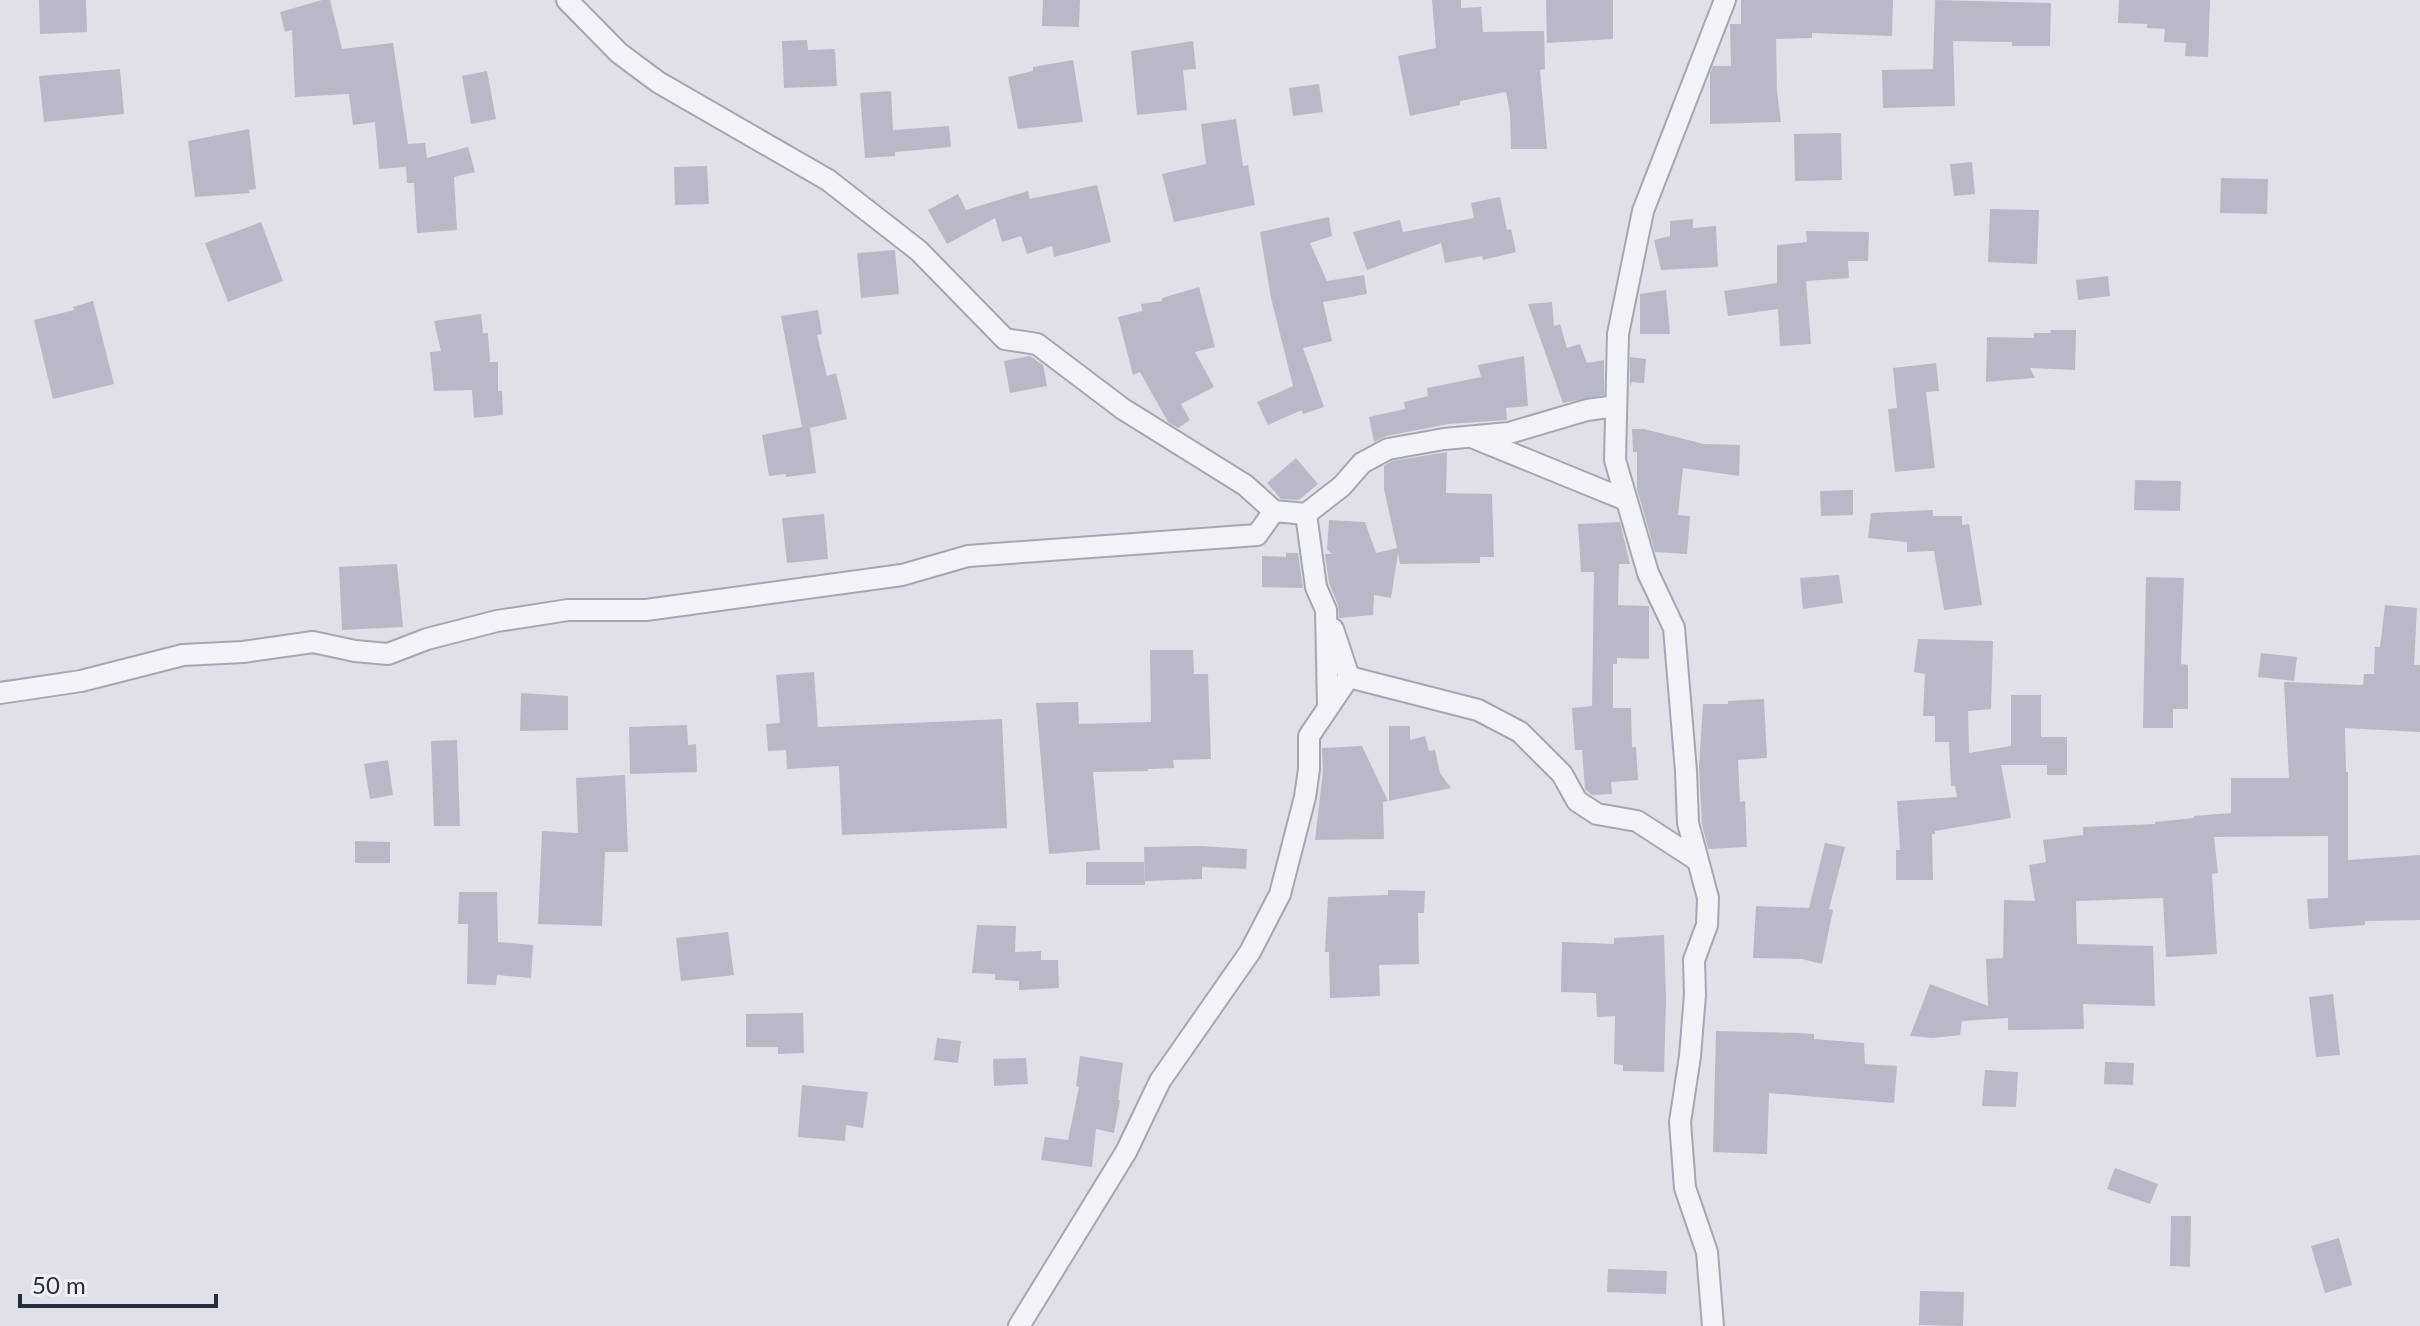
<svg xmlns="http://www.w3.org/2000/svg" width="2420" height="1326" viewBox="0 0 2420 1326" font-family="Lato,sans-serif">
<rect width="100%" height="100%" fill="#dfe1e9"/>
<g fill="#b6bac6">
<polygon points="39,0 86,0 87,32 40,34"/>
<polygon points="322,0 330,0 342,49 393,43 408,144 425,143 427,158 468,147 475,172 454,177 457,230 417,233 414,183 407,183 406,167 379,169 375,122 353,125 349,94 295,97 292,30 285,32 280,12"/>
<polygon points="1043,0 1080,0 1079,27 1042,26"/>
<polygon points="1432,0 1461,0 1461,8 1481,7 1483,32 1544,31 1545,69 1540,70 1547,149 1511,149 1510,113 1506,92 1460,101 1460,105 1410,116 1398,56 1436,48"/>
<polygon points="1546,0 1613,0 1613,39 1547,43"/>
<polygon points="1741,0 1893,0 1892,36 1812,33 1812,38 1776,39 1777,92 1781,122 1710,124 1710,73 1713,66 1731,66 1730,24 1741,24"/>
<polygon points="1935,0 2051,3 2050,46 2012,46 2012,42 1953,41 1955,106 1883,108 1882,70 1933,69"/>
<polygon points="2119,0 2210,0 2208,57 2185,56 2186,43 2164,42 2165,29 2147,28 2147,24 2118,23"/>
<polygon points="807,40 808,50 835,49 837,86 784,88 782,41"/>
<polygon points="1193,41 1196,69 1183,70 1187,110 1137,115 1131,51"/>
<polygon points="1073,60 1083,122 1018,129 1008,77 1033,71 1033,67"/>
<polygon points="120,69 124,114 44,122 39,76"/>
<polygon points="487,71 496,119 471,124 462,76"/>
<polygon points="1319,84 1323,112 1293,116 1289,88"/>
<polygon points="891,91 893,130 949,126 951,147 895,152 895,156 865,158 860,93"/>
<polygon points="1236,119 1243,166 1248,165 1255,205 1174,222 1162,174 1206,164 1201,124"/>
<polygon points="249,129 256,189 248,190 250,193 195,197 188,141"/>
<polygon points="1841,133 1842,180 1795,181 1794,134"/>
<polygon points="1972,162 1975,194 1954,196 1950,164"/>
<polygon points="707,166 709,204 675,205 674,167"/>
<polygon points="2221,178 2268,179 2267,214 2220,213"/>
<polygon points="1097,185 1111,242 1054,257 1052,246 1027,254 1021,236 1002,242 995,218 947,244 928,210 958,194 966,210 1028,191 1030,199"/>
<polygon points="1500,197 1507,230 1511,229 1516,252 1483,260 1482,256 1445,263 1441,243 1367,270 1353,232 1400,220 1403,232 1474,218 1471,203"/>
<polygon points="1990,209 2039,210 2037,264 1988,262"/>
<polygon points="1329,217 1332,236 1310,243 1327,281 1364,275 1367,294 1323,302 1332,341 1303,348 1324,407 1303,414 1302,410 1268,425 1257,402 1293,386 1271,298 1260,232"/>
<polygon points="1693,219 1693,228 1716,226 1718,267 1661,270 1654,240 1670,236 1670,221"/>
<polygon points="261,222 283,281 228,302 205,243"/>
<polygon points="1806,231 1869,232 1868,261 1848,261 1849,278 1806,281 1811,344 1780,346 1778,309 1728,316 1724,291 1777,283 1777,245 1807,242"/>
<polygon points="895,250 899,294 861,298 857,253"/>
<polygon points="2108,276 2110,296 2078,300 2076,280"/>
<polygon points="1199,287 1215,347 1195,352 1214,387 1181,404 1190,420 1178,428 1168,422 1140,372 1133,375 1118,317 1142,311 1141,304 1162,301 1162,298"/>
<polygon points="1666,290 1670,334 1640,334 1640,294"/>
<polygon points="93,301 114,384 53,399 34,320 74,310 73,307"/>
<polygon points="1552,302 1554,326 1560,324 1567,348 1580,344 1587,363 1604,360 1604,395 1563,403 1528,304"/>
<polygon points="818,310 822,334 817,335 827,376 836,373 847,419 810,428 816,473 786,477 786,474 769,476 762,435 802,427 781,316"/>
<polygon points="481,314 483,333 488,333 490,362 498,362 498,391 502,391 503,415 474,418 472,390 434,391 430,352 441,351 434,321"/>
<polygon points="2051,330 2076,330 2075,370 2030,368 2035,378 1986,382 1987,337 2034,338 2034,333 2050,333"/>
<polygon points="1030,356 1043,365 1047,386 1010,393 1004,361"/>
<polygon points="1524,356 1528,406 1506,408 1507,420 1448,424 1386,436 1374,442 1369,417 1405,409 1404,402 1428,396 1427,388 1481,377 1478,365"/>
<polygon points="1630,357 1646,359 1644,383 1632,382 1630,387"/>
<polygon points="1936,363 1939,391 1926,392 1935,468 1895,472 1888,409 1897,408 1893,368"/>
<polygon points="1632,429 1644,429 1704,444 1740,445 1739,476 1683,468 1678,515 1690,516 1687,554 1655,552 1637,489 1637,452 1633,452"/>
<polygon points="1447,452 1446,493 1492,494 1494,557 1480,557 1480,563 1400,564 1398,553 1391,598 1374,595 1373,615 1339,618 1338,605 1329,583 1325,554 1332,554 1327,549 1329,520 1365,522 1376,553 1397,548 1384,489 1384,466 1392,461"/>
<polygon points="1296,458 1318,484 1299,500 1281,499 1267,483"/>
<polygon points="2135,480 2181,481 2180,511 2134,510"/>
<polygon points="1853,490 1853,515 1821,516 1820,491"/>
<polygon points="1933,510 1933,516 1962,516 1962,525 1969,524 1982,605 1944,610 1934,551 1907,552 1907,542 1868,538 1871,513"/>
<polygon points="824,514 828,559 787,563 782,518"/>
<polygon points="1620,522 1630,564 1619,564 1618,605 1649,606 1649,659 1617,658 1617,664 1613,664 1613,708 1631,708 1632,747 1636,747 1638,780 1611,782 1612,794 1592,795 1585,789 1582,750 1575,750 1572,708 1592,706 1594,572 1581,572 1578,524"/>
<polygon points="1286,553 1298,553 1303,588 1262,587 1262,556 1286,557"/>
<polygon points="397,564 403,627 342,630 339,567"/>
<polygon points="1839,575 1843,603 1803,609 1800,578"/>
<polygon points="2146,577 2184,578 2181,664 2188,665 2188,709 2173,709 2173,728 2143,728"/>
<polygon points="2385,605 2417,608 2414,665 2420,665 2420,732 2345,728 2346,772 2348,772 2348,860 2420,855 2420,920 2365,921 2365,925 2309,929 2307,899 2328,898 2328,836 2214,837 2218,873 2212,874 2217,954 2166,957 2163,898 2076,901 2077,944 2153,946 2155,1006 2083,1004 2084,1029 2008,1030 2008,1018 1962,1021 1960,1035 1933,1038 1910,1036 1930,984 1988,1006 1986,959 2003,958 2004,900 2035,901 2029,865 2046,862 2043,840 2083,835 2083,827 2155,824 2155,822 2194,818 2194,816 2231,813 2231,778 2289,778 2284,682 2363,685 2364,674 2374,674 2375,647 2380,647"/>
<polygon points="1918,639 1993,641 1991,709 1968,711 1969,753 2011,746 2011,695 2041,695 2041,737 2067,737 2067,775 2047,775 2047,765 2001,765 2011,818 1935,831 1935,834 1932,834 1933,880 1896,880 1896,850 1900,850 1897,801 1957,797 1955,786 1951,786 1949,742 1935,742 1935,716 1923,716 1925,674 1914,672"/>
<polygon points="1150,650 1193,650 1194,674 1208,674 1211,759 1173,760 1174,768 1148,769 1148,771 1093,772 1100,850 1049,854 1036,703 1078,702 1079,724 1151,722"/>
<polygon points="2261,653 2297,657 2294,681 2258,677"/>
<polygon points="814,672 818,727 1002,719 1007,828 842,835 839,766 787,769 786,750 768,751 766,724 780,723 776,675"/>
<polygon points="521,693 568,696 568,730 520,731"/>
<polygon points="1764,699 1767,758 1738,760 1740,802 1745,801 1747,847 1708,849 1702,824 1699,767 1703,704 1728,704 1728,701"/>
<polygon points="687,725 688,745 696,744 697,772 630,774 629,727"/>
<polygon points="1389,726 1410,726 1410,740 1425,736 1429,751 1435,750 1440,773 1451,788 1389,801"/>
<polygon points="457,740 460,826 434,826 431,741"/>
<polygon points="1362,746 1388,801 1383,802 1384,839 1315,840 1323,771 1322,748"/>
<polygon points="388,760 393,795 370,799 364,764"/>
<polygon points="625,775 628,852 605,852 602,926 538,924 542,831 578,833 576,778"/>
<polygon points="355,841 390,842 390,863 355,863"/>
<polygon points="1825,843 1845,847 1829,909 1833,910 1822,964 1802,959 1753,958 1756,906 1809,908"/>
<polygon points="1201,846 1247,849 1246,869 1202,867 1202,879 1145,881 1144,847"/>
<polygon points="1086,862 1144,862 1145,885 1086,885"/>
<polygon points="1388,890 1425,891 1424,913 1418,913 1419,964 1379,965 1380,996 1330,998 1329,952 1325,952 1328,897 1388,895"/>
<polygon points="459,892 497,892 498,942 533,945 531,978 497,975 496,985 467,984 468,924 458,924"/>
<polygon points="977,925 1016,926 1015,952 1041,951 1041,960 1058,960 1059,988 1019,990 1019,981 995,980 995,974 972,973"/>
<polygon points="728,932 734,975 681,981 676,938"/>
<polygon points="1664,935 1666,999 1664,1072 1623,1071 1623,1065 1614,1064 1615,1016 1597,1017 1596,993 1561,992 1562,942 1614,944 1614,938"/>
<polygon points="2333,994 2340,1055 2316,1057 2309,997"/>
<polygon points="803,1013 804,1053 778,1054 778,1047 746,1047 746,1014"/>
<polygon points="1716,1031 1798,1033 1814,1034 1814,1039 1864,1043 1865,1064 1897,1066 1894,1103 1769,1093 1767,1154 1713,1152"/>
<polygon points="937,1038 961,1041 958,1063 934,1060"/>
<polygon points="1080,1056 1123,1063 1118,1100 1120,1100 1114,1133 1096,1129 1092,1167 1041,1160 1045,1137 1068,1140 1079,1087 1076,1086"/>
<polygon points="1026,1058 1028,1084 994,1086 993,1059"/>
<polygon points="2105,1062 2134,1063 2133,1085 2104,1084"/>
<polygon points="1985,1070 2018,1072 2016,1107 1982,1106"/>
<polygon points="802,1085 868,1092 863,1128 846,1125 845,1141 798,1137"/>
<polygon points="2115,1168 2158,1184 2150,1204 2107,1189"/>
<polygon points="2171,1216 2191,1216 2190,1267 2170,1266"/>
<polygon points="2339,1238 2352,1285 2325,1293 2311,1246"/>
<polygon points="1608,1269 1667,1271 1666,1294 1607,1292"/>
<polygon points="1920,1291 1964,1292 1963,1326 1919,1325"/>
</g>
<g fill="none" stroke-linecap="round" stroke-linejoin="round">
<g stroke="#a4a7b3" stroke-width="24">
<g id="street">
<polyline points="567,0 619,53 658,82 828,180 919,251 1005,339 1037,344 1123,409 1245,485 1274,511 1306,514 1342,486 1362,463 1388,449 1444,439 1509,433 1587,410 1616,406"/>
<polyline points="1474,438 1626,500"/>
<polyline points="1306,514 1316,587 1326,610 1328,705"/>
<polyline points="1333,629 1349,677"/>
<polyline points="0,693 81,681 183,655 243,652 313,642 355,651 388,654 427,639 497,621 568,610 646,610 902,575 968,556 1257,535 1274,511"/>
<polyline points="1019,1326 1126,1152 1160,1081 1250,952 1280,894 1305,797 1309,769 1309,736 1349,677 1478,710 1520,732 1562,774 1577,801 1597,814 1637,821 1697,860"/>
<polyline points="1713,1326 1707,1252 1685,1188 1680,1122 1690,1056 1695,995 1694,960 1707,925 1708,898 1688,823 1686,771 1674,628 1648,573 1615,460 1618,334 1643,211 1725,0"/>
</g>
</g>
<use href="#street" stroke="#f2f3f7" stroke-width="20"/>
</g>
<path d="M20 1294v12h196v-12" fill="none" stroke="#272d41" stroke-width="4"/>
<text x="32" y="1294" font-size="24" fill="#272d41" stroke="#eff1f6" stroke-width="6" paint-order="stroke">50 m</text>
</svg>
